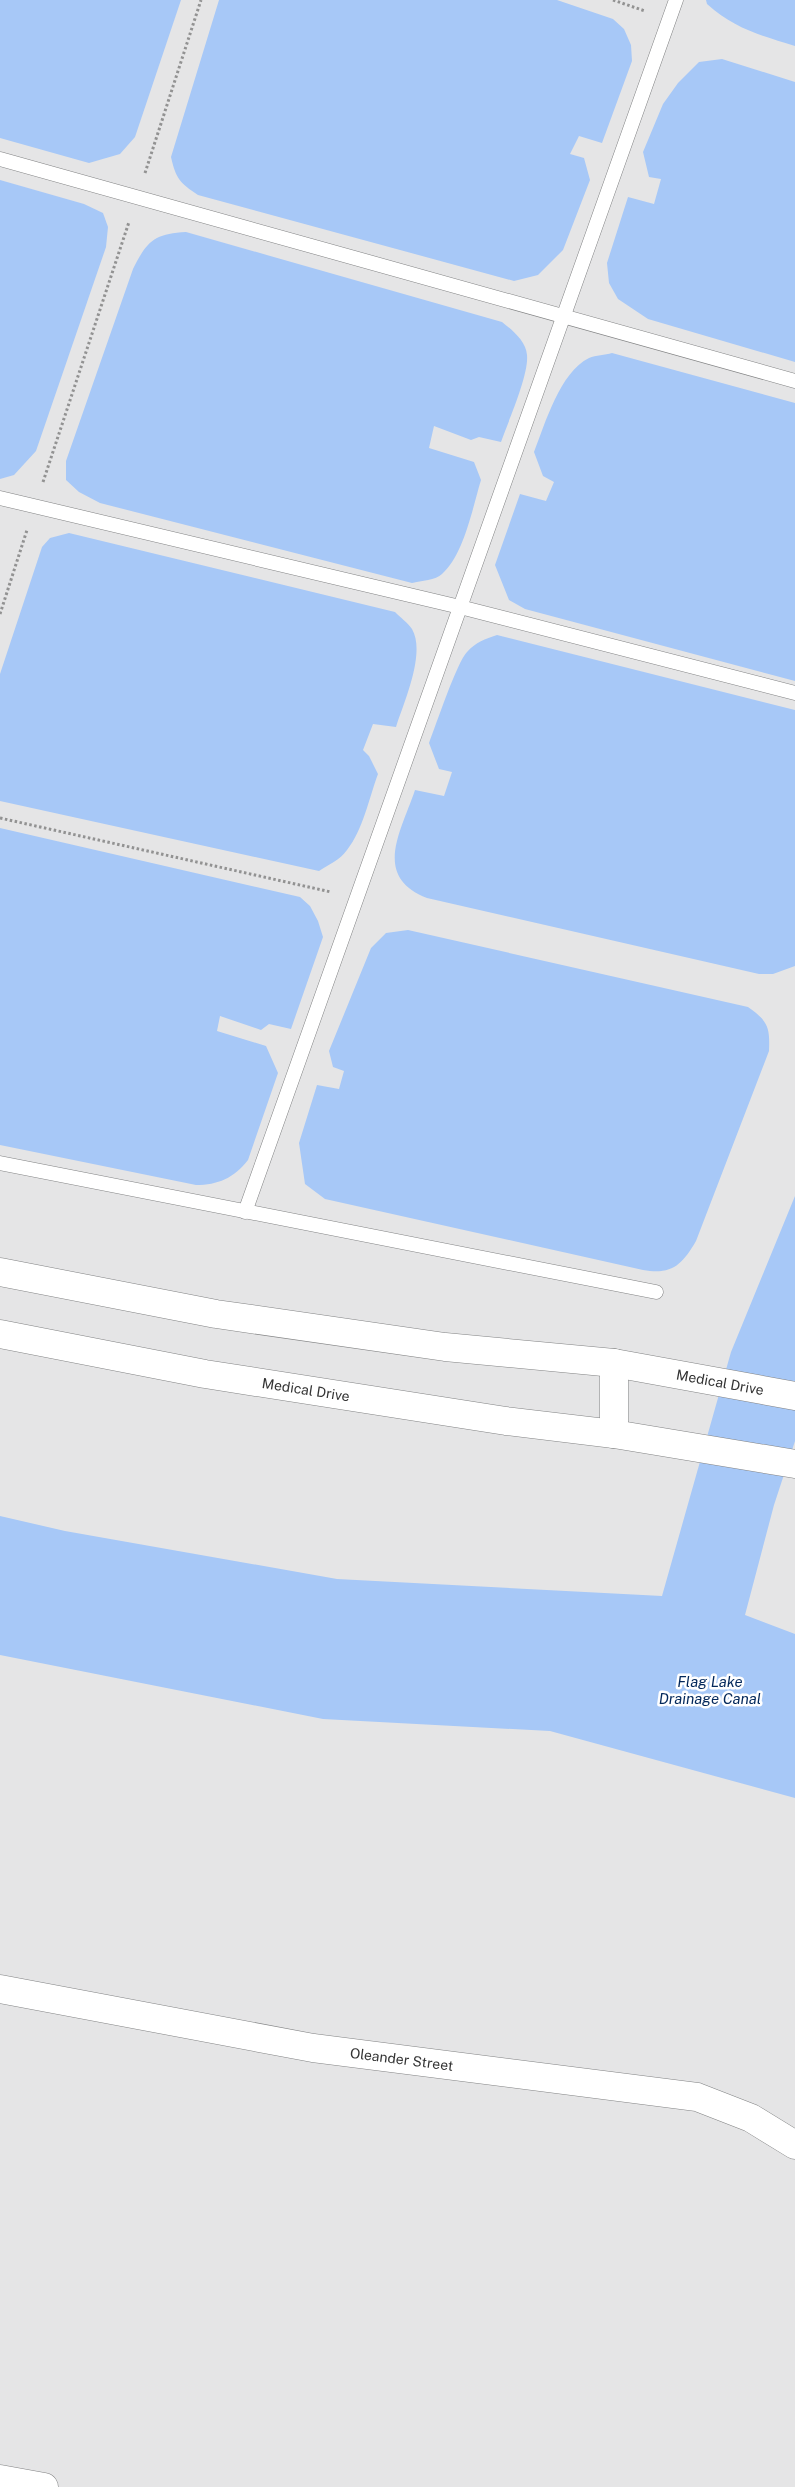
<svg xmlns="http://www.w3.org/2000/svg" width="795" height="2487" viewBox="0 0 795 2487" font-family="'Public Sans',sans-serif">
<rect width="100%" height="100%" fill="#e5e5e6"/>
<g fill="#a7c8f7">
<polygon points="0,0 181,0 135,137 120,154 89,163 0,138"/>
<path d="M219 0H557L613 19 624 29 631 45 632 61 602 143 579 136 570 154 584 158 590 180 563 250 538 275 514 281 198 195C180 183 176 179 171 157Z"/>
<path d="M706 0H795V46C760 35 735 29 707 4Z"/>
<polygon points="722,59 795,82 795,362 648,319 618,299 609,283 607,263 628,197 654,204 661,179 649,177 643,152 663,104 678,83 699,62"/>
<polygon points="0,180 84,204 103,213 108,227 106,247 36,451 14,475 0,479"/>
<path d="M186 232 502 322C512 330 526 341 527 355 529 375 508 422 501 442L479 437 471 440 434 426 429 448 474 462 481 480C473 506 464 555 442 574 436 580 421 581 412 583L100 503 79 492 66 480V461L133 269C147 241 154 234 186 232Z"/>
<path d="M612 353 795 403V681L525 609 509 600 495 565 520 494 546 501 554 482 543 476 534 452C545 424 560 372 589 358 596 355 605 355 612 353Z"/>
<path d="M69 533 395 612C400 617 408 623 412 629 426 653 404 702 396 727L373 724 363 750 369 756 378 774C369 798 363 830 347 850 340 860 328 865 319 871L0 801V674L42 547 50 538Z"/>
<path d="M497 635 795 710V966L773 974H759L427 898C372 876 401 832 415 790L444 796 452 772 439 769 429 743C436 725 457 662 467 652 476 642 485 639 497 635Z"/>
<path d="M0 828 300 897 310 906 318 921 323 937 291 1029 269 1024 261 1030 220 1016 217 1031 266 1046 278 1073 248 1160C234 1178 218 1185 196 1185L0 1145Z"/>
<path d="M408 930 748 1007C768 1021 770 1027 769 1051L696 1241C682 1265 672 1275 643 1270L325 1199 305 1184 299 1143 317 1085 339 1089 344 1071 333 1067 329 1051 371 948 386 933Z"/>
<polygon points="795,1196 795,1441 774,1505 745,1615 795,1634 795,1798 550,1731 323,1719 0,1655 0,1516 65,1531 337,1579 662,1596 731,1352"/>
</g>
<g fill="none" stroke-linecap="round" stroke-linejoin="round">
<g stroke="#828384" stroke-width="15">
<g id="service">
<polyline points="0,159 795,381"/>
<polyline points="0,498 460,607 795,693"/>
<polyline points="0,1163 656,1292"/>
<polyline points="245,1212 676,0"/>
</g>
</g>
<g stroke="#828384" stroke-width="29">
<g id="minor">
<polyline points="614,1434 614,1363"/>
<path id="s1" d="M0 1989 313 2048 697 2097 751 2118 795 2145"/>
<polyline points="0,2479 44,2487"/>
</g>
</g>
<g stroke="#828384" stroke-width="29">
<g id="tertiary">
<path id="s2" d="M0 1272 216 1314 445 1347 614 1363 795 1396"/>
<path id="s3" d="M0 1334 205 1374 506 1421 614 1434 795 1464"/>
</g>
</g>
<g stroke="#929292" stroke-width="3" stroke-dasharray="2.5 2.5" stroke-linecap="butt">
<polyline points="613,0 645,11"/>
<polyline points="145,173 201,0"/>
<polyline points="43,482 129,222"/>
<polyline points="0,614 27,530"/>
<polyline points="0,818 331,892"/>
</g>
<use href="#service" stroke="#fff" stroke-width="14"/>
<use href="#minor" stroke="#fff" stroke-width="28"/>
<use href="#tertiary" stroke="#fff" stroke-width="28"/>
</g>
<g text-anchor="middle" stroke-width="5" stroke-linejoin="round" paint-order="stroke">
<g font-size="14" fill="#343434" stroke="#fff">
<text dy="5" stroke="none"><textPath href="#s2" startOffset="729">Medical Drive</textPath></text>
<text dy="5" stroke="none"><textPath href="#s3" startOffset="311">Medical Drive</textPath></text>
<text dy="5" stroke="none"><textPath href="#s1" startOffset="408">Oleander Street</textPath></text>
</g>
<g font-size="15" font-style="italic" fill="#03285b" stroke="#fff">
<text x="710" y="1687">Flag Lake<tspan x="710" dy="17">Drainage Canal</tspan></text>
</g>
</g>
</svg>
